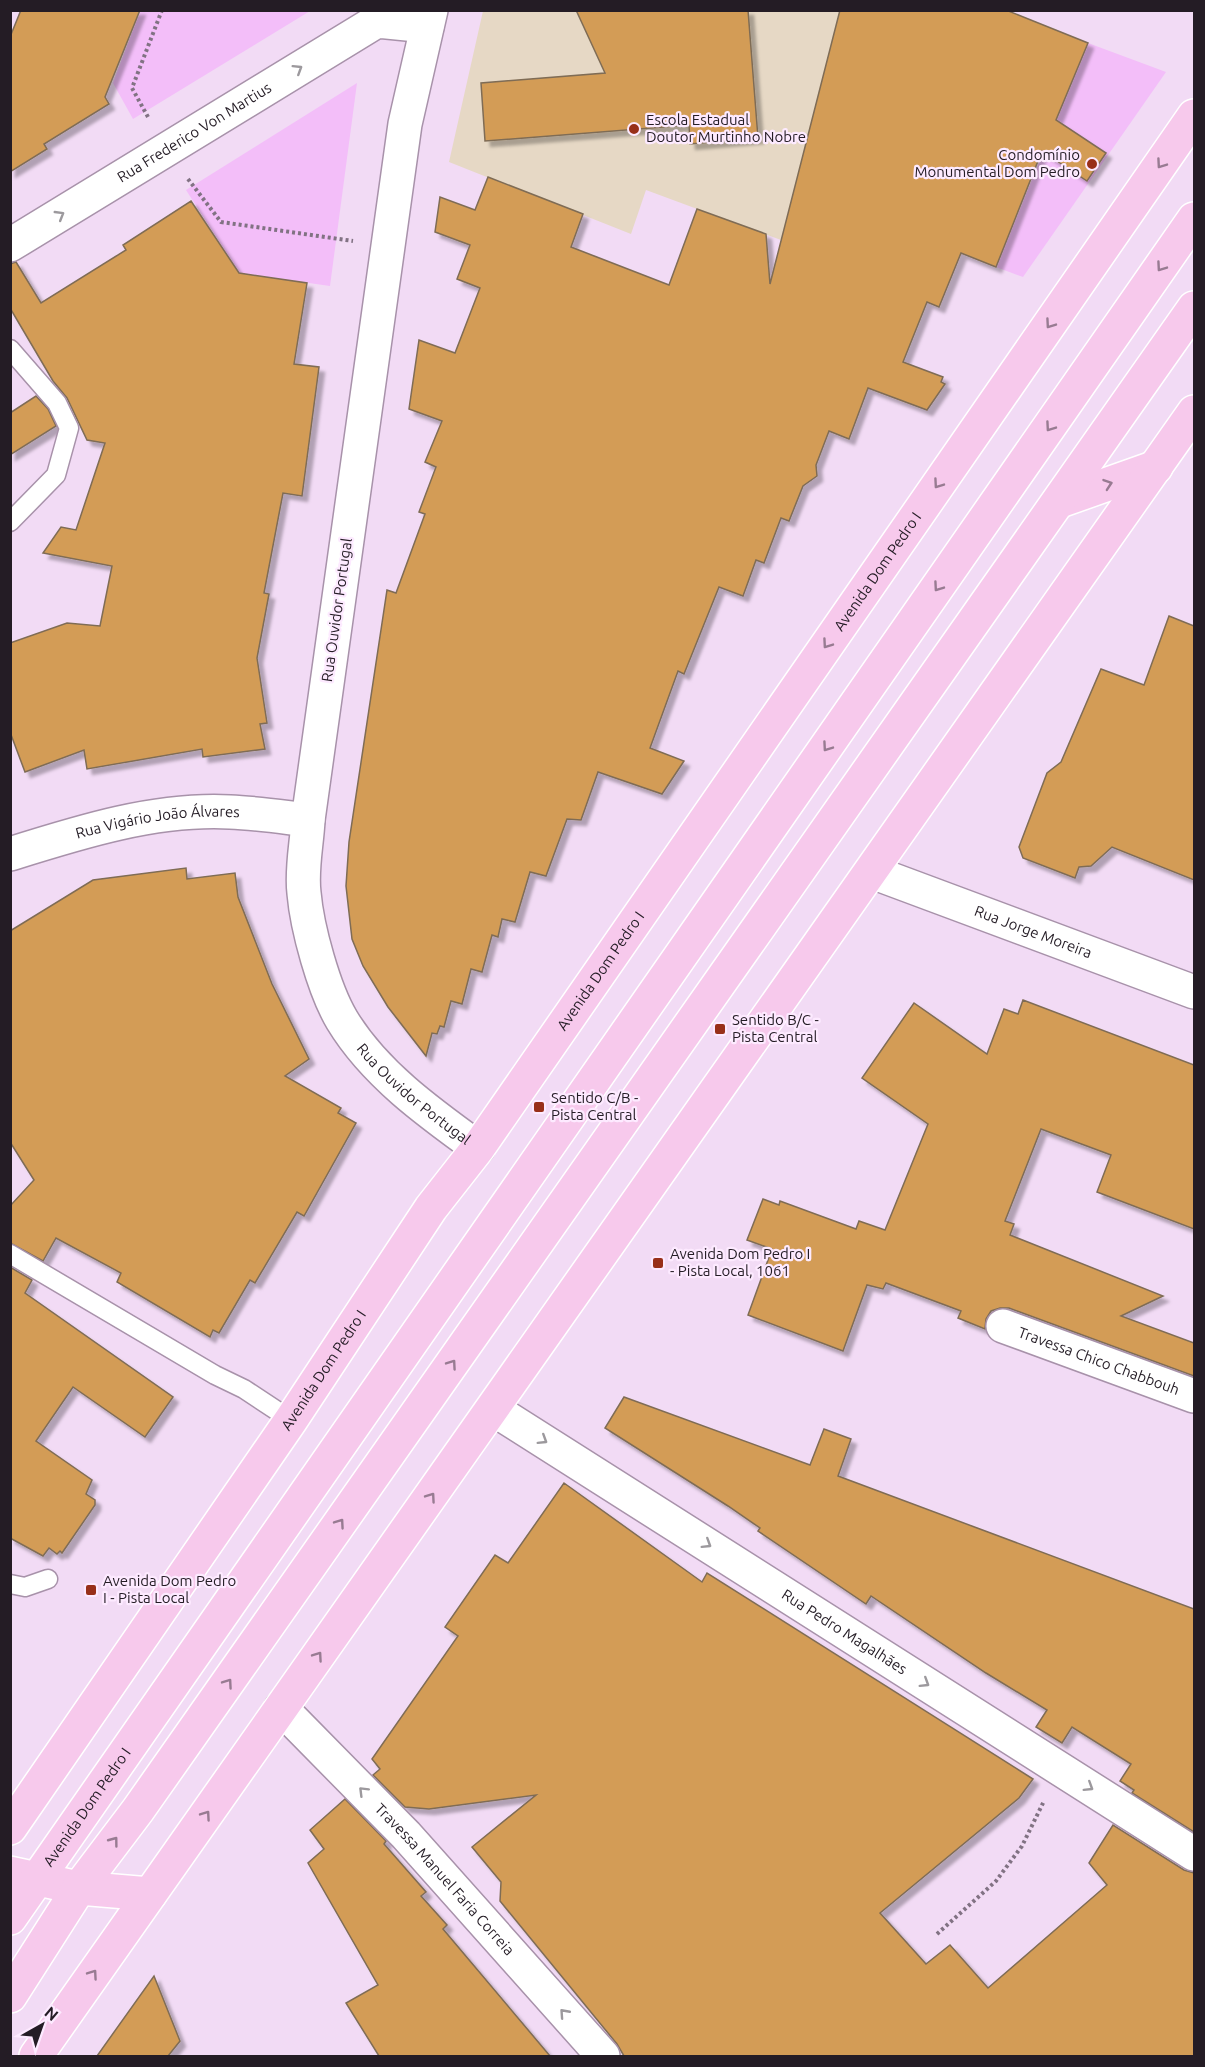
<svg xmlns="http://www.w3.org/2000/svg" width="1205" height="2067" viewBox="0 0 1205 2067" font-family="Ubuntu,sans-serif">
<defs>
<filter id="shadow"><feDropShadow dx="5.5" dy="5.5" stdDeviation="1.5" flood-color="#0004"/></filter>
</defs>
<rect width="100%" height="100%" fill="#f2dbf5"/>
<polygon fill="#e6d8c5" points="483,11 840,11 781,240 646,190 631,234 449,162"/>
<g fill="#f3bef9">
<polygon points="140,11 140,10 310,11 133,119 113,83"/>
<polygon points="1088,43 1166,72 1023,277 996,267"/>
<polygon points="357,83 330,286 239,273 186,190"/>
</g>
<g fill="#d39c56" stroke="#7f6c55" stroke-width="1.5" filter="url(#shadow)">
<polygon points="21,10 140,10 105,97 109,104 44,144 47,149 10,172 10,37"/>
<polygon points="576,10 748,10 758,138 690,144 689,125 485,141 481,83 605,73"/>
<polygon points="840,10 1006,10 1088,43 1056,120 1106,153 1087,181 1042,151 996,267 961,253 939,307 927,302 903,362 943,377 941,382 945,384 927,410 868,388 849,439 829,431 816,465 817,476 803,486 789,521 781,518 764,563 756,560 743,596 719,587 684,674 678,671 650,748 684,761 662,794 598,772 581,820 567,819 546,876 530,872 515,922 502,919 498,937 492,935 482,972 471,969 462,1004 451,1001 444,1027 440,1026 437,1034 432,1033 426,1056 388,1007 363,966 352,939 346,886 349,842 387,590 396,593 425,514 419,512 436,467 425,462 442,421 409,409 419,340 455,353 480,288 457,279 470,245 435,232 440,197 475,210 488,177 583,214 571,247 669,285 697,209 766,234 770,284"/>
<polygon points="191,201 239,273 307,283 294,364 319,367 302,496 283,493 264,593 269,594 257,658 267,723 260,724 265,749 203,757 202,749 87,769 84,750 25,772 10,732 10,643 67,623 100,626 112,566 43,553 61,527 76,530 105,443 87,440 67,398 53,381 10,308 10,264 16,262 41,303 126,250 123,245"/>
<polygon points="36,396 48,409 56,426 10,455 10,413"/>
<polygon points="1169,616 1194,626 1194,880 1112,847 1091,866 1079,867 1075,878 1023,858 1019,847 1047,773 1061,762 1101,669 1144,685"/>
<polygon points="186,868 187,879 235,873 238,897 272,984 309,1059 285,1076 341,1108 338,1113 356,1123 304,1216 297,1212 255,1283 250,1280 219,1333 213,1330 210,1337 117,1282 121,1273 56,1238 43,1261 10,1243 10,1206 34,1180 10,1142 10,931 93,880"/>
<polygon points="1023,1000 1194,1065 1194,1229 1097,1192 1111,1155 1041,1129 1005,1221 1014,1224 1010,1235 1163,1296 1121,1316 1194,1343 1194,1376 1009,1308 1000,1308 991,1311 986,1319 985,1329 958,1318 961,1311 886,1283 883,1289 867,1285 843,1351 748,1315 772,1249 747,1240 763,1199 779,1205 780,1201 856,1229 859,1221 885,1230 928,1124 862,1078 914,1003 987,1054 1004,1009 1018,1014"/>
<polygon points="10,1267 32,1280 25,1293 173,1397 145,1437 73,1387 36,1441 92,1480 86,1494 95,1500 95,1505 62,1553 60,1551 57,1554 49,1548 43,1556 10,1538"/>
<polygon points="624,1397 810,1465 824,1429 851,1439 838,1476 1194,1609 1194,1832 1132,1793 1134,1790 1120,1781 1131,1764 1072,1727 1062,1743 1036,1727 1047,1710 986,1673 871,1596 866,1604 758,1531 760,1528 728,1506 605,1428"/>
<polygon points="564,1483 702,1582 707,1573 1033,1779 1019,1798 880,1913 926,1964 950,1945 988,1988 1107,1885 1089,1863 1113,1825 1184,1870 1194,1873 1194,2056 624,2056 617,2044 500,1901 501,1882 472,1847 536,1795 429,1809 405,1807 373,1775 380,1769 372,1759 458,1636 445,1627 495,1555 508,1563"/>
<polygon points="345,1799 386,1841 384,1844 426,1892 421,1896 447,1925 443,1929 550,2056 379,2056 346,2003 378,1985 308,1863 324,1849 310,1830"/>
<polygon points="154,1976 180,2041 168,2056 97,2056"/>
</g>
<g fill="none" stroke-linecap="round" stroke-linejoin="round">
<g stroke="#a892aa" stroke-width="21">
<g id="service">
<polyline points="10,349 57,403 69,428 56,475 10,522"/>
<polyline points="10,1254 215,1375 244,1389 291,1420"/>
<polyline points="10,1584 25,1587 48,1579"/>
</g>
</g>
<g stroke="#a892aa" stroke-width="36">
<g id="minor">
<path id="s1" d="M10 245 377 21 427 26"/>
<path id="s2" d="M10 854C80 832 156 808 230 812 256 813 282 817 308 820"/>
<path id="s3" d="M872 872 1194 992"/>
<path id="s4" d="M1003 1326 1194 1396"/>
<path id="s5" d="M493 1409 1194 1854"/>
<path id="s6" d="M281 1708 406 1835 603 2056"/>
</g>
</g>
<g stroke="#a892aa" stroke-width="36">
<g id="tertiary">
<path id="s7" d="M431 10 405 124 308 820C307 843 301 869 304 893 307 928 324 990 342 1020 374 1073 428 1112 478 1148"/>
</g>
</g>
<g stroke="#fff" stroke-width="36">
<g id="primary">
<polyline points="1060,501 1156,467"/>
<path id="s8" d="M10 1828 291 1420 431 1208 478 1148 1194 116"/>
<polyline points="10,1873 79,1888 150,1894"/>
<path id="s9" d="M10 1918 1194 219"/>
<polyline points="10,1996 79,1888 138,1810 1194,308"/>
<polyline points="36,2056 1194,412"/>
</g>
</g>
<g stroke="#817283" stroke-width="4" stroke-dasharray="3 3" stroke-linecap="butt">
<polyline points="148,117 132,88 162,10"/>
<polyline points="188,179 221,222 353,241"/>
<polyline points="937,1934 996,1881 1022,1846 1044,1801"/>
</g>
<use href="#service" stroke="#fff" stroke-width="18"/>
<use href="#minor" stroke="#fff" stroke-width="33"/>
<use href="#tertiary" stroke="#fff" stroke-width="33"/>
<use href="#primary" stroke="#f7c9ec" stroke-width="33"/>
</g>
<defs><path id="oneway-chevron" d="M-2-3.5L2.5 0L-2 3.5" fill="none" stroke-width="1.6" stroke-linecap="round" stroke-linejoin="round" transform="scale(1.5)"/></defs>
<g stroke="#9c999d">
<use href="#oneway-chevron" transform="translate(298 69) rotate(-32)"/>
<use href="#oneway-chevron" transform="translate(60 215) rotate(-31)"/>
<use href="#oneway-chevron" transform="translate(543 1440) rotate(32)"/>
<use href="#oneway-chevron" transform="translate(707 1544) rotate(32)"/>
<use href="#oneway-chevron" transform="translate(925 1683) rotate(32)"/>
<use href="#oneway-chevron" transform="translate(1089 1787) rotate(32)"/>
<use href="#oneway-chevron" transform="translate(363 1791) rotate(-135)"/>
<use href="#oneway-chevron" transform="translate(564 2013) rotate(-132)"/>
</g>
<g stroke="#987b92">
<use href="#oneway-chevron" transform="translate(1161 164) rotate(125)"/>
<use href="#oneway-chevron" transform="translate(1161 267) rotate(125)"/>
<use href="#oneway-chevron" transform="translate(1050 324) rotate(125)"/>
<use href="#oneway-chevron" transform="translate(1050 427) rotate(125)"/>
<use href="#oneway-chevron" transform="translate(938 484) rotate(125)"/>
<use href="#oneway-chevron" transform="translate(1108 484) rotate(-19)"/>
<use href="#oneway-chevron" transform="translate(938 587) rotate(125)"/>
<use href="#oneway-chevron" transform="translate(827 644) rotate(125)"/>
<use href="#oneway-chevron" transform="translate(827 747) rotate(125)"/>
<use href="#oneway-chevron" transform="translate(452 1364) rotate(-55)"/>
<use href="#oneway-chevron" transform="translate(431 1497) rotate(-55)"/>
<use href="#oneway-chevron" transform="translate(340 1523) rotate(-55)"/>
<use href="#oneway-chevron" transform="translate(318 1656) rotate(-55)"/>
<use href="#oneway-chevron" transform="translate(228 1683) rotate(-55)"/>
<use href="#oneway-chevron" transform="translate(206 1815) rotate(-55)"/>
<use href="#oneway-chevron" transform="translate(114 1841) rotate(-53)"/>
<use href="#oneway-chevron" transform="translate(93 1974) rotate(-55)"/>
</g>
<g fill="#982f19" stroke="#fdeaff" stroke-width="2">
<circle cx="634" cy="129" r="6"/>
<circle cx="1092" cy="164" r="6"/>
<rect x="714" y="1023" width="12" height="12" rx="3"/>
<rect x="533" y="1101" width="12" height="12" rx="3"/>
<rect x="652" y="1257" width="12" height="12" rx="3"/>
<rect x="85" y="1584" width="12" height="12" rx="3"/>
</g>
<g text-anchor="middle" stroke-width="4.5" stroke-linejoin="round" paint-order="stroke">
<g font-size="15" fill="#241c25" stroke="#fdeaff" text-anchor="start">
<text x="646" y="125">Escola Estadual<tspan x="646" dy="17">Doutor Murtinho Nobre</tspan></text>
<text x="1080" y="160" text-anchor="end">Condomínio<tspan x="1080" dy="17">Monumental Dom Pedro</tspan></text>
<text x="732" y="1025">Sentido B/C -<tspan x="732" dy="17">Pista Central</tspan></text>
<text x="551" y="1103">Sentido C/B -<tspan x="551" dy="17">Pista Central</tspan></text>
<text x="670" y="1259">Avenida Dom Pedro I<tspan x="670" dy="17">- Pista Local, 1061</tspan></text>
<text x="103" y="1586">Avenida Dom Pedro<tspan x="103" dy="17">I - Pista Local</tspan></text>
</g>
<g font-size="15" fill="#241c25" stroke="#fdeaff">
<text dy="5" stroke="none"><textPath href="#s1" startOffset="216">Rua Frederico Von Martius</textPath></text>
<text dy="5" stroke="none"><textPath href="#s8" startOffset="1527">Avenida Dom Pedro I</textPath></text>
<text transform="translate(337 610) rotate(-82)" y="5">Rua Ouvidor Portugal</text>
<text dy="5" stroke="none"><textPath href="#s2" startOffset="152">Rua Vigário João Álvares</textPath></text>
<text dy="5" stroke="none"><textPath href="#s3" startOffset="172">Rua Jorge Moreira</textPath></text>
<text dy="5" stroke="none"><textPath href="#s8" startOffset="1041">Avenida Dom Pedro I</textPath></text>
<text dy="5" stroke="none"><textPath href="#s7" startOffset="1130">Rua Ouvidor Portugal</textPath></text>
<text dy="5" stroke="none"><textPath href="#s4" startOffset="102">Travessa Chico Chabbouh</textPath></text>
<text dy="5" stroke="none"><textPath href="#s8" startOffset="555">Avenida Dom Pedro I</textPath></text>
<text dy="5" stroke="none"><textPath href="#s5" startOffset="416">Rua Pedro Magalhães</textPath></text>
<text dy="5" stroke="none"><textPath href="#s9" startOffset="135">Avenida Dom Pedro I</textPath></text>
<text dy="5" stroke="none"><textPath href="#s6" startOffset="237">Travessa Manuel Faria Correia</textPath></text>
</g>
</g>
<rect width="1205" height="2067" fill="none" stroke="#241c25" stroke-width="24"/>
<g transform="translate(42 2025) rotate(40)" stroke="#fdeaff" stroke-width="4.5" paint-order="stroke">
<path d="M0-4.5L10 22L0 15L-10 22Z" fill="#241c25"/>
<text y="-9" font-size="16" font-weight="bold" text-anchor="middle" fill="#241c25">N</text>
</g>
</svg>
